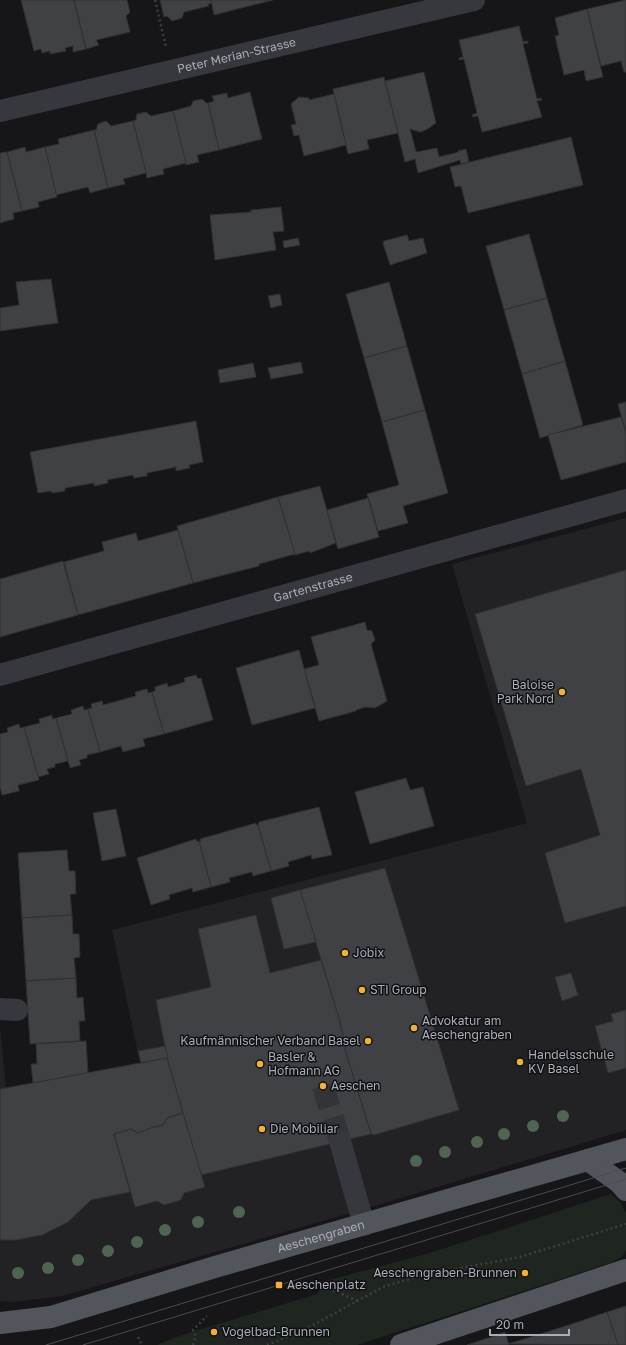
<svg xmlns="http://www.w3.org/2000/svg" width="626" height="1345" viewBox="0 0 626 1345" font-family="'Golos Text',sans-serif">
<rect width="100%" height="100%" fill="#161618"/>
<polygon fill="#222225" points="626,518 626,1130 368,1208 62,1296 13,1302 0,1301 0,1026 6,1088 140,1063 112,930 527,823 452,564"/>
<polygon fill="#1e261f" points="611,1194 620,1202 626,1213 626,1250 622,1257 610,1263 357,1345 157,1345 182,1335 317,1294 326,1281 433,1252"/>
<g fill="#404145" stroke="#303034">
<polygon points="21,0 74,0 86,49 73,52 73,46 65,48 66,51 50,54 50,51 42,53 41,49 34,51"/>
<polygon points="74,0 127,0 130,12 126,16 130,32 96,40 99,45 86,49"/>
<polygon points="160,0 211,0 212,3 208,4 209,6 184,12 182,18 172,21 167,16 164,17"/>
<polygon points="211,0 273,0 214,15"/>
<polygon points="626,0 626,72 624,72 621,61 601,66 587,9"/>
<polygon points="587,9 603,77 586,81 584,70 564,75 555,36 559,35 555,18"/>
<polygon points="519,26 523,42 528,41 528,43 523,44 537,99 541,98 542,100 537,101 542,117 482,132 478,116 473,117 472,115 477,113 464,59 459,60 459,58 463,57 459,40"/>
<polygon points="424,72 436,123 426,130 420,132 410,129 416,152 437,148 439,157 459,152 458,151 466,149 469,162 461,164 460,160 418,173 415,159 405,162 385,81"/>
<polygon points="384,77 398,133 367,140 369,149 348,154 333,89"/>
<polygon points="250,92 262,139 219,150 208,103 214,101 212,96 227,93 228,98"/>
<polygon points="334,94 346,145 304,156 299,135 294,136 291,125 296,124 291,104 299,97 309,98 309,100"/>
<polygon points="202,99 206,103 208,103 219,150 197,155 199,162 186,165 173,111 191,106 193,101"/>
<polygon points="173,111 186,163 163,169 164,174 147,178 133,121 136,120 137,114 146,112 151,116"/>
<polygon points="106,121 111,126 133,121 146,173 123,179 125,184 108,188 94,130 96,130 98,124"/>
<polygon points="94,130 108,188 90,193 88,187 56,195 45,147 59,144 58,139"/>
<polygon points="571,137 583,185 468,213 461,186 455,187 450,167"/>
<polygon points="25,147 26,152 45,147 57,197 38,202 39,207 22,211 7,152"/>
<polygon points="7,152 22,211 13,213 14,219 0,223 0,153"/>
<polygon points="281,207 284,231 273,232 276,250 215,260 210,215 251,212 251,210"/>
<polygon points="529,234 547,298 504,310 486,246"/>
<polygon points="407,235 409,241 423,238 427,253 390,265 383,243 384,241"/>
<polygon points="298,238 300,245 284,248 283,241"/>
<polygon points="51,279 58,323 0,331 0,308 19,305 16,282"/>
<polygon points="389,282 407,346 364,358 346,294"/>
<polygon points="280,294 282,305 271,308 268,296"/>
<polygon points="547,298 565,361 522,374 504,310"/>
<polygon points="407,346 425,410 382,422 364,358"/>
<polygon points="565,361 583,425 540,438 522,374"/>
<polygon points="301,362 303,373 271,379 268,368"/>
<polygon points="253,363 256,377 220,383 218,370"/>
<polygon points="626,402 626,433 618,404"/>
<polygon points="425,410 448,493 403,506 408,523 378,531 367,494 399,485 382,422"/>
<polygon points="621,417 626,433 626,462 561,480 548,435"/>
<polygon points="196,421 203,462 189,465 190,468 176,471 176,467 147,473 147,476 134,478 133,475 107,480 108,483 94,486 94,483 65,488 65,491 52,493 51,491 38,493 30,452"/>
<polygon points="320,486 336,543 310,553 309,551 295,555 278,497"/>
<polygon points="278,497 295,554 259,564 259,566 193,583 177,526"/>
<polygon points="368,498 379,537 338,549 327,510"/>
<polygon points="178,530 193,583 78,615 64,562 104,551 102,542 136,533 138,541"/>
<polygon points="63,561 78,615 0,637 0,579"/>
<polygon points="626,570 626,906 565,923 545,853 600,835 581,769 526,786 475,614"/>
<polygon points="365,622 367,630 372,631 375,640 371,644 387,701 375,708 366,707 356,710 356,711 319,721 304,669 319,665 311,637"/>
<polygon points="299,650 315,708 252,725 236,668"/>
<polygon points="196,675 198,679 201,678 213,720 164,734 152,692 155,691 155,687 167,683 168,687 185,682 184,678"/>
<polygon points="147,689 148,693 152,692 164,734 143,739 145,746 123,752 121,746 100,752 88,709 92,708 91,704 102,701 103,705 136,696 135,692"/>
<polygon points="83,706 84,710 88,709 100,752 87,755 87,758 79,760 81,765 70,768 56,718 72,714 71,710"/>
<polygon points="52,715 52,719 56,718 68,761 55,764 55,767 47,769 49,774 38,777 24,727 40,723 39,719"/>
<polygon points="19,724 20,728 24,727 39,780 18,785 19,791 2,795 0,787 0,734 8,732 7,728"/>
<polygon points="406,778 410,790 423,787 434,826 370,844 355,792"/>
<polygon points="319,807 332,855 312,859 311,855 288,862 289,866 271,871 258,825 259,822"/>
<polygon points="116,809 126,856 102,861 93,813"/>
<polygon points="256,823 256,825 258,825 271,871 253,876 252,872 229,878 230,882 211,887 199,841 201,841 200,839"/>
<polygon points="196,839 197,842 199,841 211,887 193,892 192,888 169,895 170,899 151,905 137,858"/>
<polygon points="67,850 69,871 75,871 76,894 70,894 72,915 22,918 18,853"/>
<polygon points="385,868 459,1110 374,1135 371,1134 346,1053 340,1022 300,890"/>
<polygon points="300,890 316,942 284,949 271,898"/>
<polygon points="72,915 73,934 79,934 80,957 74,958 76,978 26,981 22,918"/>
<polygon points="256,915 270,973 321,960 340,1022 346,1053 371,1134 201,1175 167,1058 156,1000 211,987 198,929"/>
<polygon points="571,973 578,995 562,1001 555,977"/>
<polygon points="76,978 77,998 83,997 85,1021 79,1021 80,1041 30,1044 26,981"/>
<polygon points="626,1010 626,1068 608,1073 595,1026 613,1021 611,1014"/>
<polygon points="86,1041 88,1073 33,1083 31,1064 37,1064 36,1044"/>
<polygon points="165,1046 168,1058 141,1063 138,1051"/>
<polygon points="167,1058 183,1113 167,1118 163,1125 157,1127 156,1126 138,1133 131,1129 114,1134 130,1192 91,1200 68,1222 42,1235 16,1240 0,1240 0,1089"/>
<polygon points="183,1113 205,1187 184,1193 181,1200 164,1205 157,1201 135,1207 114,1134 131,1129 138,1133 156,1126 157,1127 163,1125 167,1118"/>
<polygon points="626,1306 626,1345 618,1345 607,1312"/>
<polygon points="607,1312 618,1345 508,1344 569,1325"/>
<polygon points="505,1332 509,1345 467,1345 491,1337"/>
</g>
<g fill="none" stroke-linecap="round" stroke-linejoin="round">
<polyline stroke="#333438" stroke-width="22" stroke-dasharray="22 11" stroke-linecap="butt" points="323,1086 340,1141"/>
<g stroke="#3d3f44" stroke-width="2.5" stroke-dasharray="2 3" stroke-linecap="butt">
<polyline points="155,0 166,47"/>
<polyline points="319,1284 358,1301"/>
<polyline points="138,1337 142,1345"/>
<polyline points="193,1345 196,1336 193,1330 207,1316"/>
<polyline points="267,1345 302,1331 385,1286 424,1275 520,1257 626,1224"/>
</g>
<g stroke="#37383d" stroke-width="22">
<path id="s1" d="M0 111 474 0"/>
<path id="s2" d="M0 675 626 500"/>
<polyline points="0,1009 17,1010"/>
<polyline points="340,1141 364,1225"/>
</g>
<g stroke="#53555c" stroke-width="22">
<polyline points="588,1160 619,1182 626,1190"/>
<path id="s3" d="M0 1323 51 1317 215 1267 626 1149"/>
<polyline points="401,1345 626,1270"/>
</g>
<g stroke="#4a4c52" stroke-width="1">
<polyline points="46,1345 626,1168"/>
<polyline points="83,1345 626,1179"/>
</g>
</g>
<g fill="#506452">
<circle cx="563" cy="1116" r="6"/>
<circle cx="533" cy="1126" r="6"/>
<circle cx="504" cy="1134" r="6"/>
<circle cx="477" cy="1142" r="6"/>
<circle cx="445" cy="1152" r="6"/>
<circle cx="416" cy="1161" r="6"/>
<circle cx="239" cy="1212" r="6"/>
<circle cx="198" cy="1222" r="6"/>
<circle cx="165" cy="1230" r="6"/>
<circle cx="137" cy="1242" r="6"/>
<circle cx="108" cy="1251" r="6"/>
<circle cx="78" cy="1260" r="6"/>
<circle cx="48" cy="1268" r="6"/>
<circle cx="18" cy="1273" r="6"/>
</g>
<g fill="#f2b134" stroke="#111113" stroke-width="1.5">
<circle cx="562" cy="692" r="4"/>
<circle cx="345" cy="953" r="4"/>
<circle cx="362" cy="990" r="4"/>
<circle cx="414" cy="1028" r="4"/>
<circle cx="368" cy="1041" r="4"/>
<circle cx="520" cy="1062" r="4"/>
<circle cx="260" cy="1064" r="4"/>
<circle cx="323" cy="1086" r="4"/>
<circle cx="262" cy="1129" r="4"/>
<circle cx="525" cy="1273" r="4"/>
<rect x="275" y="1281" width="8" height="8" rx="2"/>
<circle cx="214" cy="1332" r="4"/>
</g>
<g text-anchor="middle" stroke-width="3" stroke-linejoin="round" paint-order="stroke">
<g font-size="12" fill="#a8adb8" stroke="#111113">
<text dy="4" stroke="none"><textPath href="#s1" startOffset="243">Peter Merian-Strasse</textPath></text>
<text dy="4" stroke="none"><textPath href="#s2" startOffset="325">Gartenstrasse</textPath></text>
<text dy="4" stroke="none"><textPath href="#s3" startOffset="333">Aeschengraben</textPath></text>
</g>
<g font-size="12" fill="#a8adb8" stroke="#111113" text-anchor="start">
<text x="554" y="689" text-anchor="end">Baloise<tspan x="554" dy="14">Park Nord</tspan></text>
<text x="353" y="957">Jobix</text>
<text x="370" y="994">STI Group</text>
<text x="422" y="1025">Advokatur am<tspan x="422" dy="14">Aeschengraben</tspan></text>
<text x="360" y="1045" text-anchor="end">Kaufmännischer Verband Basel</text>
<text x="528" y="1059">Handelsschule<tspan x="528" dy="14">KV Basel</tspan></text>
<text x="268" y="1061">Basler &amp;<tspan x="268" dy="14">Hofmann AG</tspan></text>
<text x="331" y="1090">Aeschen</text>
<text x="270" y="1133">Die Mobiliar</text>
<text x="517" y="1277" text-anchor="end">Aeschengraben-Brunnen</text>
<text x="287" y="1289">Aeschenplatz</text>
<text x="222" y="1336">Vogelbad-Brunnen</text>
</g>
</g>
<path d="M490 1329v6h79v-6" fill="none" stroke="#a8adb8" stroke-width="2"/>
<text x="496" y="1329" font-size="12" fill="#a8adb8" stroke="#111113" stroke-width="3" paint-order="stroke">20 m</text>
</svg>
